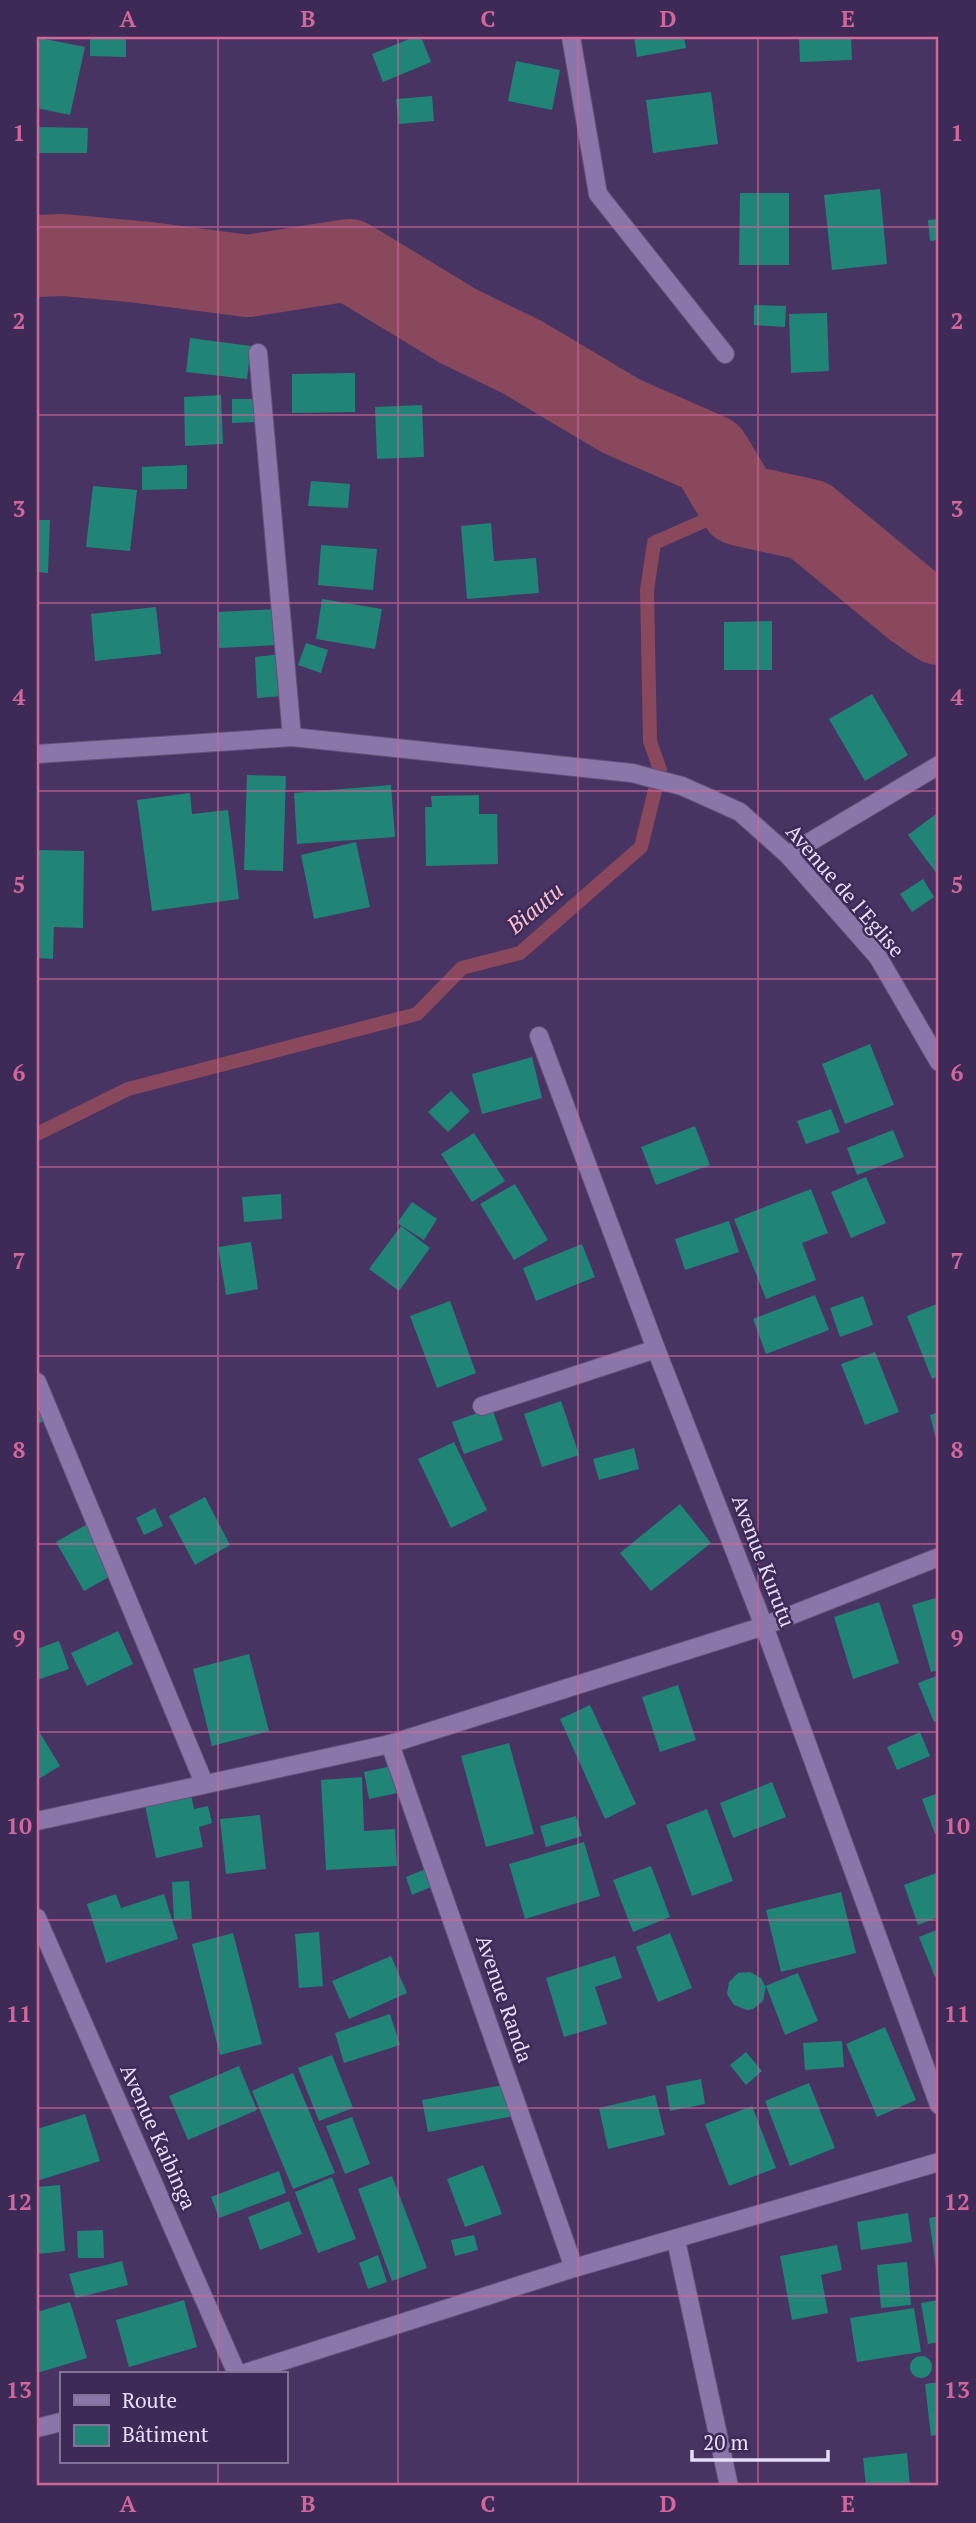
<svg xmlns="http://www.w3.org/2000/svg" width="976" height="2523" viewBox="0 0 976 2523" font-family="'PT Serif',serif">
<rect width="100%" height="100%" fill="#473462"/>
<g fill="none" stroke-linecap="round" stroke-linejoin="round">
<polyline stroke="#89485b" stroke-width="14" points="37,1134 128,1089 417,1014 462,968 520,953 641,847 660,770 650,741 647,590 654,543 740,505"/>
<polyline stroke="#89485b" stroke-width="82" points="37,256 63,255 140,262 248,276 349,260 458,326 522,357 621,416 710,455 740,505 809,520 913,606 939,624"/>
</g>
<g fill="#208477">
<polygon points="90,37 126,37 126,57 90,56"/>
<polygon points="414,37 421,37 431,62 383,82 372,54"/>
<polygon points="634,37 684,37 686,48 637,57"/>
<polygon points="799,37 851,37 852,60 800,62"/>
<polygon points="40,38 85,47 70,115 37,108 37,52"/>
<polygon points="516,61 560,70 552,110 508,101"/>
<polygon points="711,92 718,144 653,153 646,100"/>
<polygon points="432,96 434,121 399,124 396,99"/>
<polygon points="38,127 88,128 87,153 38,153"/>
<polygon points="880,189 887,264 832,270 824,195"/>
<polygon points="740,193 789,193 789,265 739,265"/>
<polygon points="939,219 939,240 930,241 928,220"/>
<polygon points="754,305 786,306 785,327 754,325"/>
<polygon points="827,313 829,371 791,373 789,314"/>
<polygon points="190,338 251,346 247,379 186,372"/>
<polygon points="355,373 355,412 292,413 292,374"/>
<polygon points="221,395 223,444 185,446 184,397"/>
<polygon points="232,399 257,399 258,422 232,423"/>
<polygon points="422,405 424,457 377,459 375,407"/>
<polygon points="187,465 187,489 142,490 142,467"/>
<polygon points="311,481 350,484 348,508 308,506"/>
<polygon points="93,486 137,490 130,551 86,547"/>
<polygon points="37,520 50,520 48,573 37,572"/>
<polygon points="491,523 494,561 536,558 539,593 467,599 461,526"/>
<polygon points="321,545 377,549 373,590 318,585"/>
<polygon points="322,599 382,609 375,649 316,639"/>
<polygon points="156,607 161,654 95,661 91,614"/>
<polygon points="278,609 279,645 219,648 218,612"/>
<polygon points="772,621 772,670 724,670 724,622"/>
<polygon points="306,643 328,650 321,673 298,665"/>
<polygon points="281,654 284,696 257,698 255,657"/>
<polygon points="872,694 908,755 865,781 829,719"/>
<polygon points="247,775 286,776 283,871 244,870"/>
<polygon points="391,785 395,837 297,844 294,793"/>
<polygon points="190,793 192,814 228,810 239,899 152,911 137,800"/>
<polygon points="479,795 479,814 497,814 498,864 426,866 425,807 432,807 431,796"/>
<polygon points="936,814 939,819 939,872 937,874 908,835"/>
<polygon points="356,842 370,907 314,919 301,855"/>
<polygon points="37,850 84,851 83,928 54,927 53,959 37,958"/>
<polygon points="923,879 934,897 912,912 900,894"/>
<polygon points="870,1044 894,1105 845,1124 822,1064"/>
<polygon points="532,1057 542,1098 482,1114 472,1074"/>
<polygon points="451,1091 470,1111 448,1132 428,1112"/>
<polygon points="831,1109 840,1132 806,1144 797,1121"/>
<polygon points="695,1126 710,1165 656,1185 641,1147"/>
<polygon points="893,1130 904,1157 857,1175 847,1148"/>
<polygon points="474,1133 505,1181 472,1202 441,1154"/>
<polygon points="866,1177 886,1223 851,1238 831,1192"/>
<polygon points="515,1184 548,1240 514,1260 480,1204"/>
<polygon points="811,1189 828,1233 802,1243 816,1280 766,1299 734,1219"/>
<polygon points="281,1194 282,1219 244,1222 242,1197"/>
<polygon points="412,1202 437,1219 424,1240 397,1223"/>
<polygon points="729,1221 739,1252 685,1270 675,1239"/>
<polygon points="401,1226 430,1248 399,1291 369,1269"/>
<polygon points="251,1242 258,1289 226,1295 218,1247"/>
<polygon points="582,1244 595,1277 536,1301 523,1268"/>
<polygon points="815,1295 829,1330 766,1354 753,1319"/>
<polygon points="863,1296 873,1325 840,1337 830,1308"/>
<polygon points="450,1301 476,1373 437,1388 410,1316"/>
<polygon points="939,1303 939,1376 932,1379 907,1316"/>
<polygon points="875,1352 899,1412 865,1425 841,1364"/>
<polygon points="37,1382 52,1418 37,1424"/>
<polygon points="561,1401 579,1455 542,1467 524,1414"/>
<polygon points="492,1408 503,1440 464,1454 452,1422"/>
<polygon points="939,1412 939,1447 938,1447 930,1415"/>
<polygon points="454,1442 487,1510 451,1528 418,1459"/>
<polygon points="634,1448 639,1469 599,1480 593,1459"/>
<polygon points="205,1497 230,1545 195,1565 169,1516"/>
<polygon points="680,1504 711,1543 651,1591 620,1553"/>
<polygon points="155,1508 163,1526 144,1535 136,1518"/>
<polygon points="96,1519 125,1568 84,1591 56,1542"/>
<polygon points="939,1597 939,1670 931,1672 912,1605"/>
<polygon points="879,1602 899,1663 853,1679 834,1617"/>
<polygon points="118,1631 133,1664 87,1686 71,1653"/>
<polygon points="59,1641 69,1669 37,1680 37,1649"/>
<polygon points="249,1654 269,1731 212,1746 193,1669"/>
<polygon points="939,1675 939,1720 934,1722 918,1683"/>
<polygon points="678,1685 696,1740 660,1752 642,1697"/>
<polygon points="590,1705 636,1804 605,1819 560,1719"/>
<polygon points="37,1728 60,1766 37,1780"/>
<polygon points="920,1732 930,1756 897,1770 887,1747"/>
<polygon points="509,1743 534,1834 486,1847 461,1756"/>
<polygon points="397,1765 402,1792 369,1799 364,1772"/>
<polygon points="362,1777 364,1831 395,1829 397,1866 326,1870 321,1780"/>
<polygon points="772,1782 786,1817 733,1838 720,1803"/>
<polygon points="939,1793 939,1833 935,1834 922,1799"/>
<polygon points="191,1795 194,1809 208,1806 212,1823 199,1827 203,1847 156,1858 145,1805"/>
<polygon points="707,1809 733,1881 692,1896 666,1825"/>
<polygon points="260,1815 266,1869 226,1874 220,1819"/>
<polygon points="576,1816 582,1836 546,1847 540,1826"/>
<polygon points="584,1842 600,1896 525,1919 509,1864"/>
<polygon points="651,1866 670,1917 633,1932 613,1880"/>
<polygon points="428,1868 436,1885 412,1895 406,1877"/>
<polygon points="939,1872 939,1917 918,1925 904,1885"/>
<polygon points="189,1881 192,1919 174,1920 172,1882"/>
<polygon points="841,1892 856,1953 781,1972 766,1910"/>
<polygon points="116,1894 121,1908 164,1894 178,1939 106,1963 87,1904"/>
<polygon points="939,1929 939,1976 935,1977 919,1937"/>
<polygon points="319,1932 323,1986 299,1988 295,1934"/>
<polygon points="233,1933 262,2044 220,2055 192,1944"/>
<polygon points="670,1933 692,1988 658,2002 636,1947"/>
<polygon points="391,1956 407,1993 349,2019 332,1981"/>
<polygon points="615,1956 622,1978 595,1987 607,2024 564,2037 546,1978"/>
<polygon points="750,1972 761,1978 765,1986 798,1973 818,2021 785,2035 766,1986 763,2001 753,2009 747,2010 734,2005 727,1994 729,1982 738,1973"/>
<polygon points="390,2014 400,2045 344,2063 335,2033"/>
<polygon points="885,2027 916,2100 877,2117 846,2044"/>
<polygon points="842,2041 844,2067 805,2070 803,2043"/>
<polygon points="746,2052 762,2071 746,2085 730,2065"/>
<polygon points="332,2055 353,2108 319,2121 298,2068"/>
<polygon points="239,2066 257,2110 188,2140 169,2096"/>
<polygon points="293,2073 335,2173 293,2189 252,2091"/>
<polygon points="701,2079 705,2104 670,2111 666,2086"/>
<polygon points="514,2083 520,2115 428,2132 422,2100"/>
<polygon points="809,2083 835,2148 790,2166 765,2101"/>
<polygon points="655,2095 665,2135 608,2149 599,2108"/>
<polygon points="752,2106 776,2168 729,2186 705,2124"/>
<polygon points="85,2114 100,2161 37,2181 37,2129"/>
<polygon points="352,2117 370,2164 345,2174 326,2126"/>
<polygon points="483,2165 502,2214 465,2227 447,2179"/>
<polygon points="279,2171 286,2193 219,2218 211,2197"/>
<polygon points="392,2176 427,2268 392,2281 358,2189"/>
<polygon points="332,2177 356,2239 318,2253 295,2192"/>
<polygon points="60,2185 65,2251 37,2254 37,2187"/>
<polygon points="289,2201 302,2234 260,2250 248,2217"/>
<polygon points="908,2213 912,2242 861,2250 857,2222"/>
<polygon points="939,2216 939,2267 936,2268 929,2218"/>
<polygon points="103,2230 104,2258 78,2258 77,2231"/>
<polygon points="474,2235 478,2250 455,2256 451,2240"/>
<polygon points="837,2245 842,2270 821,2275 828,2313 792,2320 780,2256"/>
<polygon points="378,2255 387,2282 368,2289 359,2263"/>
<polygon points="122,2261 128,2285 76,2298 69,2274"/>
<polygon points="907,2262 911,2305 881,2308 877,2265"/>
<polygon points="184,2300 197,2347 129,2367 116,2320"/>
<polygon points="939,2300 939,2342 928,2344 921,2303"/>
<polygon points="70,2302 87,2358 37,2373 37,2312"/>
<polygon points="914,2308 921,2352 857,2362 850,2318"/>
<circle cx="921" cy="2367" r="11"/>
<polygon points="939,2382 939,2435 931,2436 925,2384"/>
<polygon points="907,2453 910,2486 866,2486 863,2458"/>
</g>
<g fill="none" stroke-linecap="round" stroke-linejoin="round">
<g stroke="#625178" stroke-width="20">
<g id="lane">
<polyline points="258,353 292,737"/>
<polyline points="788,855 939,765"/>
<polyline points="482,1406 656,1349"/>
</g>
</g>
<g stroke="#625178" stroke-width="20">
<g id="street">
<polyline points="571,37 598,194 725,354"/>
<polyline points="37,754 292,737 632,773 682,786 740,812 788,855 878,957 939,1062"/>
<polyline points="539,1036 656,1349 764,1626 939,2105"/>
<polyline points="37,1382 204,1783"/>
<polyline points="390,1744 574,2268"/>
<polyline points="37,1821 390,1744 764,1626 939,1557"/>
<polyline points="37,1918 237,2374"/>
<polyline points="676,2240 729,2486"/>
<polyline points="242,2374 574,2268 939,2162"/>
<polyline points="37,2428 61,2422"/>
</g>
</g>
<use href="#lane" stroke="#8a76a9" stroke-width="18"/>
<use href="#street" stroke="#8a76a9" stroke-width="18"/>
</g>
<path fill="none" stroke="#d1679a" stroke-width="2" stroke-opacity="0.55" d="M218 37V2374M398 37V2486M578 37V2486M758 37V2486M37 227H939M37 415H939M37 603H939M37 791H939M37 979H939M37 1167H939M37 1356H939M37 1544H939M37 1732H939M37 1920H939M37 2108H939M37 2296H939M218 2462V2486"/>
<g text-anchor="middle" stroke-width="5" stroke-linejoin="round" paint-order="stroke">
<g font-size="21" fill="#e7ddf9" stroke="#3d2a56">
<text transform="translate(845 891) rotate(49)" y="7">Avenue de l'Eglise</text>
<text transform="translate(763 1561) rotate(69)" y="7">Avenue Kurutu</text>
<text transform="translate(504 1999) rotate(71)" y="7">Avenue Randa</text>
<text transform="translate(158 2137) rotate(66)" y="7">Avenue Kaibinga</text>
</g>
<g font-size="23" font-style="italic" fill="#fcbfcf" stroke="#3d2a56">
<text transform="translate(535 908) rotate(-40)" y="8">Biautu</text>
</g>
</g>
<rect width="976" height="2523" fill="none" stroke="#3d2a56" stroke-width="77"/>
<rect x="60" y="2372" width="228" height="91" fill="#3d2a56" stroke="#817297" stroke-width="2"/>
<rect x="74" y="2395" width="35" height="10" fill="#8a76a9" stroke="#817297" stroke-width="2"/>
<text x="122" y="2408" font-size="21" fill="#e7ddf9">Route</text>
<rect x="74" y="2425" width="35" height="21" fill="#208477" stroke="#817297" stroke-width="2"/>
<text x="122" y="2442" font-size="21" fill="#e7ddf9">Bâtiment</text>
<path d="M692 2450v10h136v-10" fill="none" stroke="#e7ddf9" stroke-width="3.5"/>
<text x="703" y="2450" font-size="21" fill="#e7ddf9" stroke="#3d2a56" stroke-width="5" paint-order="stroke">20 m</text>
<rect x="38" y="38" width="899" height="2446" fill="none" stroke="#d1679a" stroke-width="2.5"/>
<g font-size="23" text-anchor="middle" font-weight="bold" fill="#d1679a">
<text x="128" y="27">A</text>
<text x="308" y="27">B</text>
<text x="488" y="27">C</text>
<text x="668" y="27">D</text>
<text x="848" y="27">E</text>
<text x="19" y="141">1</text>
<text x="957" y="141">1</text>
<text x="19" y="329">2</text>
<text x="957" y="329">2</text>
<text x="19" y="517">3</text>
<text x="957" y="517">3</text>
<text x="19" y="705">4</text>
<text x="957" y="705">4</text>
<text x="19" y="893">5</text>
<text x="957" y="893">5</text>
<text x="19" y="1081">6</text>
<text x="957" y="1081">6</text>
<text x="19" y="1269">7</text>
<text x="957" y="1269">7</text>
<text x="19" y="1458">8</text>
<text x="957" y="1458">8</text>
<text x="19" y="1646">9</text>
<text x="957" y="1646">9</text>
<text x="19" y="1834">10</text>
<text x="957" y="1834">10</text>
<text x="19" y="2022">11</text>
<text x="957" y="2022">11</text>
<text x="19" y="2210">12</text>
<text x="957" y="2210">12</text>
<text x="19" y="2398">13</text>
<text x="957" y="2398">13</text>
<text x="128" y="2512">A</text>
<text x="308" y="2512">B</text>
<text x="488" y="2512">C</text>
<text x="668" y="2512">D</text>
<text x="848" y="2512">E</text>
</g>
</svg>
